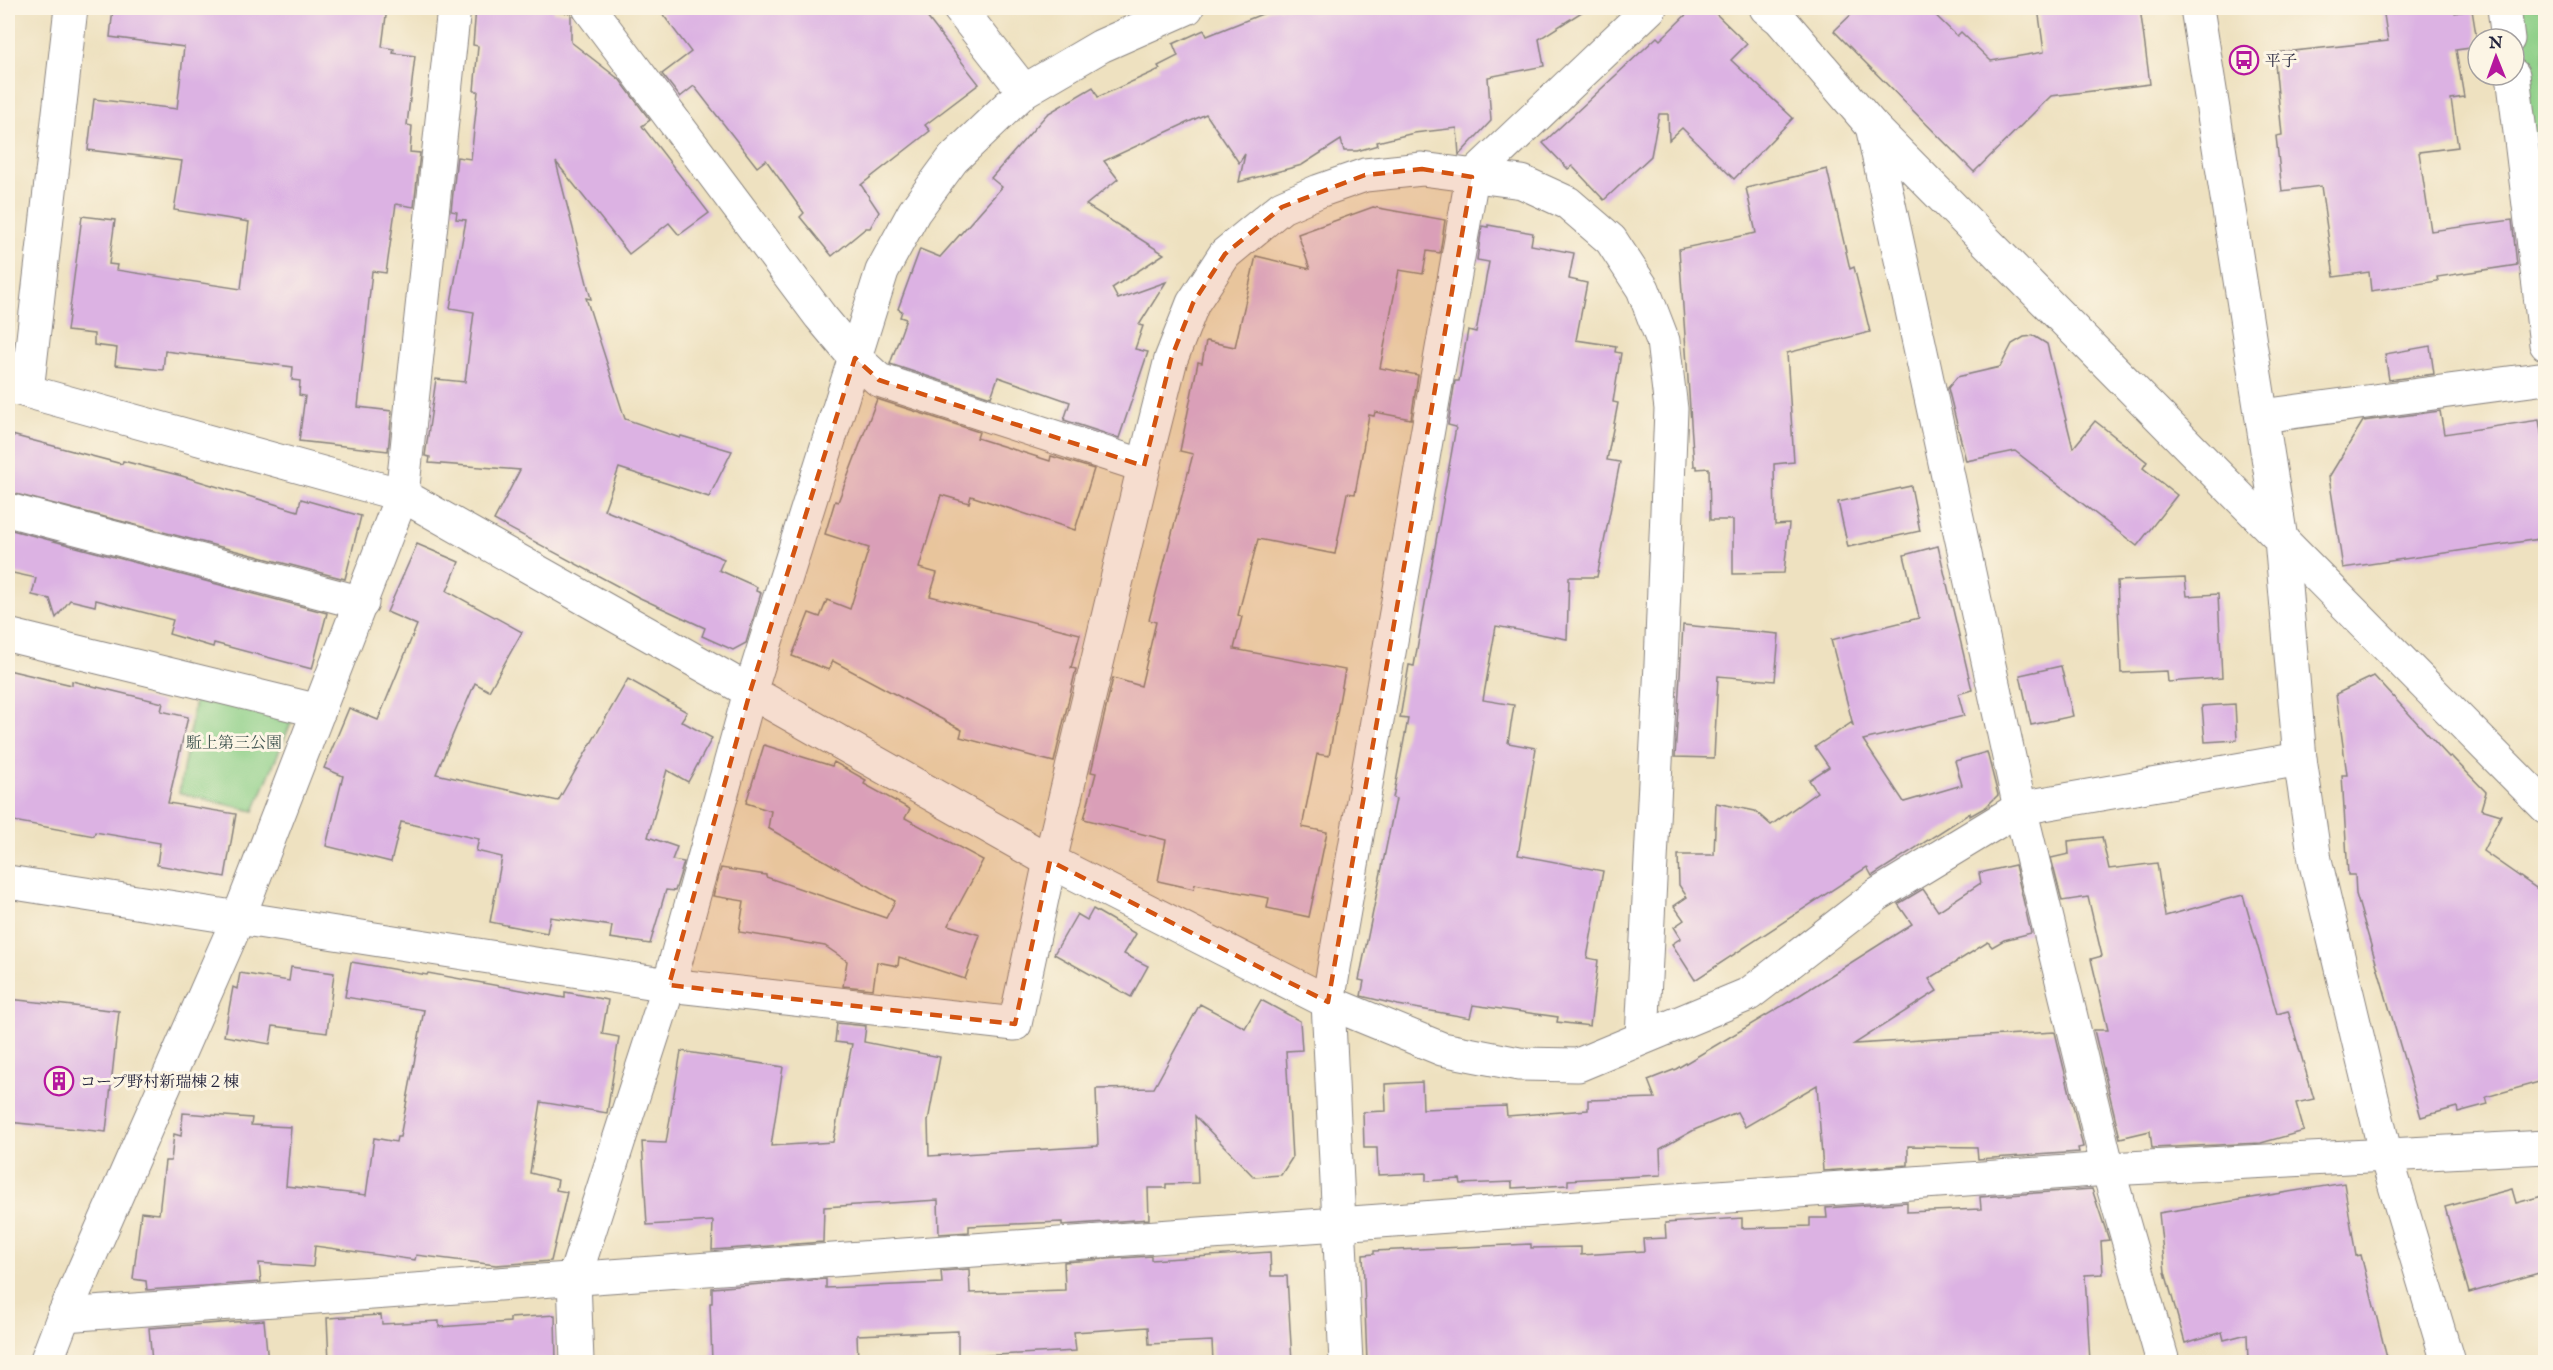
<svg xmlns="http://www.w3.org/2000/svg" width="2553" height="1370" viewBox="0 0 2553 1370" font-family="'IM FELL English','Noto Serif JP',serif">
<rect width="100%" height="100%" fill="#fcf5e5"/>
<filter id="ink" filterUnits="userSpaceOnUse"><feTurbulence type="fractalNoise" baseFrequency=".0167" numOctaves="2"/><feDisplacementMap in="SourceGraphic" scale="12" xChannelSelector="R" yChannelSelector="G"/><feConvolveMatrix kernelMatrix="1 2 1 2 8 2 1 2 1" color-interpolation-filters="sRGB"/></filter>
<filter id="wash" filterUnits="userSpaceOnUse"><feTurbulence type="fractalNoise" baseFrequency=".008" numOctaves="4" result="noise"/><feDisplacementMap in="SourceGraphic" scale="24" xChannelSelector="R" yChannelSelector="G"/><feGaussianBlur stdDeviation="1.35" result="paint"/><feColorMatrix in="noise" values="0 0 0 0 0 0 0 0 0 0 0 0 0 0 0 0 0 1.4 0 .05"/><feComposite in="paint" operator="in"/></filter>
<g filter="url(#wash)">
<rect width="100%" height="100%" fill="#eee1c0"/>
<g fill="#8dcf87" stroke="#587861" stroke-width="1.5">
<polygon points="2506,8 2545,8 2545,310 2514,68 2514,39"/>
<polygon points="198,683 299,704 254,811 179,793"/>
</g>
<g id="blocks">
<g fill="#dcb2e3">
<polygon points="113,8 387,8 382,47 394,49 393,53 415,56 407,125 412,126 410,152 420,153 414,207 396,204 386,273 372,271 358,407 392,411 388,451 299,441 305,396 299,395 300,381 292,380 293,367 165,351 163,370 115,365 117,348 94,345 94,334 67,331 82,216 115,220 109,264 117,265 116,270 241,289 249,222 174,210 182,161 88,150 94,99 177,109 184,47 110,37"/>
<polygon points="476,8 553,8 553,12 571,13 571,42 620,80 650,120 642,126 709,213 679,235 669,223 629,254 556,162 591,299 586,298 625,419 680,438 681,436 732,451 709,497 619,468 604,510 724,559 719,570 757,587 756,591 761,593 746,643 733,650 702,636 705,628 638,597 494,520 520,470 429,463 430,457 425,456 436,379 465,382 474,312 450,308 466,220 456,219 457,212 451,211 457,157 471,159 478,91 474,91 478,46 473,45"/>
<polygon points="658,8 920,8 979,84 925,125 930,131 861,185 879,212 870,228 866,228 832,256 800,217 804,213 766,160 757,167 694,86 680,97 662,74 691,52"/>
<polygon points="1277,8 1588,8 1539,39 1544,66 1488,77 1491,121 1459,155 1457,128 1414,133 1377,142 1378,145 1357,151 1344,151 1341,140 1302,165 1239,182 1245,154 1239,163 1206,114 1104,161 1118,179 1086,205 1164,254 1112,288 1118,299 1166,282 1139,325 1143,326 1135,349 1148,352 1119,438 1064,420 1070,402 998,377 991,397 890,364 906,319 900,317 902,311 898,309 920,249 940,257 1002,187 991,178 1047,114 1093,87 1098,97 1160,69 1158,66 1178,56 1173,44 1204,30 1207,36"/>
<polygon points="1693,8 1710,8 1747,44 1731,60 1793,118 1734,179 1682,128 1669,140 1668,114 1659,114 1651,156 1604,200 1572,166 1568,169 1543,143 1657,37 1660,40"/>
<polygon points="1858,8 1928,8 1957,36 1961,32 1991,61 2044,52 2038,8 2140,8 2150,84 2051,96 1974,172 1834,31"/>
<polygon points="2383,8 2454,8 2455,13 2472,10 2478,47 2456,50 2464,97 2451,99 2458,147 2419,152 2431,231 2512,220 2517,265 2437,277 2438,281 2371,291 2369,272 2334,277 2321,186 2282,191 2276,136 2282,135 2274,53 2388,41"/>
<polygon points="1827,169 1850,269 1854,267 1870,332 1787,353 1794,462 1774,464 1775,525 1789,524 1784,573 1733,574 1733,520 1710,520 1709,468 1697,469 1697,466 1694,466 1679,249 1756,233 1746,188"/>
<polygon points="1373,207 1445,220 1440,253 1427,251 1423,274 1399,270 1380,368 1418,375 1411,419 1375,412 1374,416 1369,415 1355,494 1347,493 1335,554 1258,539 1238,615 1242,617 1234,649 1345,670 1329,756 1317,754 1302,827 1327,832 1309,917 1267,908 1269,898 1195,884 1194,889 1158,881 1166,840 1084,819 1096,773 1091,772 1113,678 1141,686 1156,622 1149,620 1193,454 1180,451 1198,362 1202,363 1206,341 1235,347 1256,256 1310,269 1298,234"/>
<polygon points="1488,225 1533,233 1531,245 1574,253 1569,279 1587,283 1576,340 1616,346 1615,352 1621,353 1613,402 1618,403 1607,460 1620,462 1597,577 1569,577 1567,639 1496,626 1483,700 1514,705 1508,743 1536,748 1518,855 1603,871 1587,958 1598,960 1590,1026 1557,1022 1558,1017 1473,1005 1470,1018 1398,1005 1361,996 1364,981 1359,980 1396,799 1393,798 1408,719 1400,718 1409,665 1414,666 1456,427 1448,425 1455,381 1459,381 1468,330 1476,332 1489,262 1477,260 1482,226 1488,227"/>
<polygon points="2034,336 2047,344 2073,448 2095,421 2147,462 2143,468 2177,495 2137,546 2015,451 1966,461 1948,388 1957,377 2000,367 2012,344 2024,337"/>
<polygon points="2430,346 2434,374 2389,380 2385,354"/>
<polygon points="877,399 979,432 977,438 1050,461 1051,456 1094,469 1075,530 971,496 969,503 941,495 919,568 937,573 930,596 1080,634 1071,668 1076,669 1054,762 960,737 962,730 833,661 829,670 792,656 809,613 820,617 827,600 850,609 869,548 825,534 835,501 838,502"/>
<polygon points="2440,411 2444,434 2539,420 2546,462 2546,538 2343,568 2329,477 2363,421"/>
<polygon points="8,434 122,464 123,461 182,476 298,511 301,499 361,516 345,579 8,492"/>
<polygon points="1911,486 1920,531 1848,547 1838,502"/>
<polygon points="8,529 327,613 312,669 214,643 213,647 169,634 173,620 96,600 95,606 70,600 56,618 50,599 32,595 36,578 8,572"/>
<polygon points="417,544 459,562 447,591 522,632 489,691 475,683 436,774 558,801 628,679 687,712 681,721 712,738 688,782 667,770 648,837 677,847 672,860 684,862 675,891 666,890 650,944 610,938 612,926 550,917 547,933 490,922 502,857 476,851 479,839 401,822 391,862 326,846 343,776 324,768 349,708 378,720 417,625 387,612"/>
<polygon points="1938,546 1972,690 1958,694 1964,716 1863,740 1904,802 1962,785 1955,761 1987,752 1998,795 1986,807 1970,816 1970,813 1872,876 1867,867 1695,980 1672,944 1681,938 1674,927 1684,920 1674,906 1687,897 1679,885 1678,855 1714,855 1716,803 1755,811 1771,825 1817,792 1809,780 1829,767 1815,747 1851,723 1853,725 1831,640 1919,618 1904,555"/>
<polygon points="2185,578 2187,596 2218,594 2222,678 2168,682 2167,671 2121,673 2117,581"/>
<polygon points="1683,625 1779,634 1775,681 1718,676 1714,758 1675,757"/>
<polygon points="2061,666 2073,716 2031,725 2020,675"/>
<polygon points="8,670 72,685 72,681 163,703 161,711 188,717 168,803 236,814 225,877 157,865 160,843 95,832 94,836 8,820"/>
<polygon points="2374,676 2449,757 2451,756 2486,792 2481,809 2501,815 2483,851 2546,895 2546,1080 2486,1097 2488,1104 2458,1112 2457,1107 2421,1117 2356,894 2355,875 2348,875 2342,775 2347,775 2336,694"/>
<polygon points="2235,704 2237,740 2205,742 2202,706"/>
<polygon points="764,745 832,766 834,762 866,780 864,784 910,809 905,818 983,860 948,925 980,935 965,979 899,957 898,966 877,962 873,989 843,986 847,961 825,946 739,932 744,901 713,896 721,868 766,875 766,877 886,918 895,901 768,828 771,811 746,803"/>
<polygon points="2102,837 2109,869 2157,863 2165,916 2243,895 2277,1014 2288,1011 2314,1099 2296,1103 2304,1131 2261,1143 2152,1148 2150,1131 2120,1138 2094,1030 2108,1030 2091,959 2102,956 2088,897 2062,901 2051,858 2069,854 2068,841"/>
<polygon points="2015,865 2031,933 2004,940 1992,947 1988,942 1929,979 1937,991 1854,1044 2055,1032 2083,1147 2078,1148 2079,1152 1978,1159 1977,1147 1908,1146 1908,1165 1823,1171 1817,1085 1745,1127 1737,1112 1694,1130 1660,1149 1661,1175 1568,1180 1568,1185 1512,1188 1512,1182 1461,1184 1460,1179 1426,1181 1426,1173 1378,1175 1377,1148 1364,1148 1363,1112 1386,1111 1385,1084 1422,1082 1423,1109 1506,1106 1507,1116 1588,1110 1588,1100 1655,1098 1648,1080 1676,1069 1792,1000 1912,924 1898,904 1923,889 1938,911 1981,883 1979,873"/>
<polygon points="1093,909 1136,934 1124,954 1148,966 1131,997 1054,954 1077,914 1087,920"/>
<polygon points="351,962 427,975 428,973 565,998 565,992 608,1000 602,1034 619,1037 607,1113 541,1102 530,1173 558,1180 556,1190 567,1192 551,1261 496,1265 416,1255 415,1260 315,1246 313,1267 259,1263 261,1282 147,1290 146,1281 133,1279 141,1212 159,1214 165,1161 171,1161 174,1134 181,1136 183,1113 252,1118 251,1125 291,1127 286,1186 366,1195 374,1138 396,1142 397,1137 400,1137 424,1010 345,997"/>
<polygon points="291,967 334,973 327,1033 273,1026 270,1044 224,1036 233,987 237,989 240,973 289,981"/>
<polygon points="9,999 119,1011 106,1132 8,1122"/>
<polygon points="1261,1000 1300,1021 1302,1050 1286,1051 1292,1158 1281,1175 1254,1177 1195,1116 1198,1183 1166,1184 1166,1188 1148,1188 1149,1219 1062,1225 1062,1222 969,1226 969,1232 939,1234 938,1200 824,1207 823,1242 712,1250 713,1221 647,1225 642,1142 666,1143 681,1051 783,1067 771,1146 833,1142 852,1044 835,1042 837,1023 866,1026 864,1042 940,1057 928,1121 929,1156 1098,1146 1096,1089 1154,1088 1200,1004 1245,1028"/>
<polygon points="2344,1183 2356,1256 2361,1255 2388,1362 2248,1362 2247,1334 2224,1340 2222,1332 2185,1343 2165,1272 2159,1213"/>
<polygon points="2092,1189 2109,1240 2101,1241 2103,1274 2085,1275 2090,1362 1367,1362 1363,1255 1374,1254 1374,1251 1531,1244 1531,1248 1581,1247 1581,1255 1644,1251 1643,1239 1666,1238 1665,1223 1742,1218 1742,1228 1810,1226 1810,1218 1827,1218 1826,1208 1907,1202 1907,1212 1981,1209 1980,1197"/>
<polygon points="2512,1189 2516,1203 2546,1195 2546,1271 2469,1293 2445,1207"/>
<polygon points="1270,1252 1271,1276 1287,1276 1292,1362 1213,1362 1212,1341 1149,1344 1148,1327 1074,1332 1076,1351 958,1357 958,1331 857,1335 858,1361 712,1362 710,1303 712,1303 712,1288 826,1279 826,1288 942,1283 941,1271 969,1269 970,1293 1065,1290 1064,1262 1151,1256 1151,1260"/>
<polygon points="381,1315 382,1324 439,1321 439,1327 510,1322 510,1318 555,1315 556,1362 329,1362 327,1318"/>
<polygon points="264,1320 268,1362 152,1362 149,1328"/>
</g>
</g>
</g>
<g filter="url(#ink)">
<use href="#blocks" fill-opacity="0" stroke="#88827e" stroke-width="1.5"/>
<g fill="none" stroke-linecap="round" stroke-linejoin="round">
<g stroke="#88827e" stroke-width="35">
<g id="minor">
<polyline points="589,8 820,316 855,358 879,380 1144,466"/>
<polyline points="959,8 1024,91"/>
<polyline points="1766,8 1780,19 1872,126 2546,807"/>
<polyline points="2504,8 2508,39"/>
<polyline points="2513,75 2546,344"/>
<polyline points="1872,126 2020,808 2108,1169 2163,1362"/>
<polyline points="8,386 402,495 1050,861 1328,1002 1442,1049 1519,1064 1578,1065 1749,994 1877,895 2020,808 2300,759"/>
<polyline points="27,391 71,8"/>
<polyline points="2262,416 2546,378"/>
<polyline points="8,510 362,603"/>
<polyline points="8,635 319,711"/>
<polyline points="8,882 669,985 1015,1024 1050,861 1144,466 1171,359 1193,303 1225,254 1282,207 1319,191 1365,175 1422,169 1522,182 1568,203 1611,240 1643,289 1663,341 1671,409 1661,664 1642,1037"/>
<polyline points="64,1315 2108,1169 2546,1147"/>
<polyline points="46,1362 64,1315 238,919 402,495 454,8"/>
<polyline points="577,1362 574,1279 669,985 750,692 882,271 914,212 953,159 1024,91 1101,46 1187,8"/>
<polyline points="1346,1362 1328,1002 1472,177 1650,8"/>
</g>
</g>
<g stroke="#88827e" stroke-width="35">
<polyline id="tertiary" points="2197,8 2281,539 2300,759 2315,860 2386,1156 2448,1362"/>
</g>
<use href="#minor" stroke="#fff" stroke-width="33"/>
<use href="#tertiary" stroke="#fff" stroke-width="33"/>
</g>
</g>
<path fill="#d45411" fill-opacity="0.2" stroke="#d45411" stroke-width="4.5" stroke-dasharray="12 8" stroke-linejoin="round" d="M1422 169 1472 177 1328 1002 1050 861 1015 1024 669 985 750 692 855 358 879 380 1144 466 1171 359 1193 303 1225 254 1282 207 1365 175Z"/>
<defs>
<g id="bus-ring" transform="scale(1.5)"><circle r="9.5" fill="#fcf5e5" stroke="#b5179e" stroke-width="1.5"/><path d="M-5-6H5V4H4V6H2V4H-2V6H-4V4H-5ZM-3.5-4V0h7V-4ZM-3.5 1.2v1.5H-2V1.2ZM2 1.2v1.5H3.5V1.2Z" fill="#b5179e"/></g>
<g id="building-ring" transform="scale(1.5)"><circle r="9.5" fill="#fcf5e5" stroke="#b5179e" stroke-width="1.5"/><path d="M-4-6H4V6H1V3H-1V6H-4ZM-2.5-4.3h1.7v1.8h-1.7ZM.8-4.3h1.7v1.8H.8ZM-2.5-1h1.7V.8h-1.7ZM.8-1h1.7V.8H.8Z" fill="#b5179e"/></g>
</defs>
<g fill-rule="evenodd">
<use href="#bus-ring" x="2244" y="60"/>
<use href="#building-ring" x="59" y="1081"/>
</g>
<g text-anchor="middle" stroke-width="6" stroke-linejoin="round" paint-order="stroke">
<g font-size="16" fill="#22223b" stroke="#fcf5e5" text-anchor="start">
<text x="2265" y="66">平子</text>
<text x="80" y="1087">コープ野村新瑞棟２棟</text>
</g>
<g font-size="16" fill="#425652" stroke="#fcf5e5">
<text x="234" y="748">駈上第三公園</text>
</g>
</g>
<rect width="2553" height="1370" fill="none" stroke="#fcf5e5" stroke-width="30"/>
<g transform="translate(2496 57) rotate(359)"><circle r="28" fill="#fcf5e5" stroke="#a5a1a1" stroke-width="1.5"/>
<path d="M0-4.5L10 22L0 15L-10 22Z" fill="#b5179e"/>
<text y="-9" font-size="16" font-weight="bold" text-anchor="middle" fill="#22223b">N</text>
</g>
</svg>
